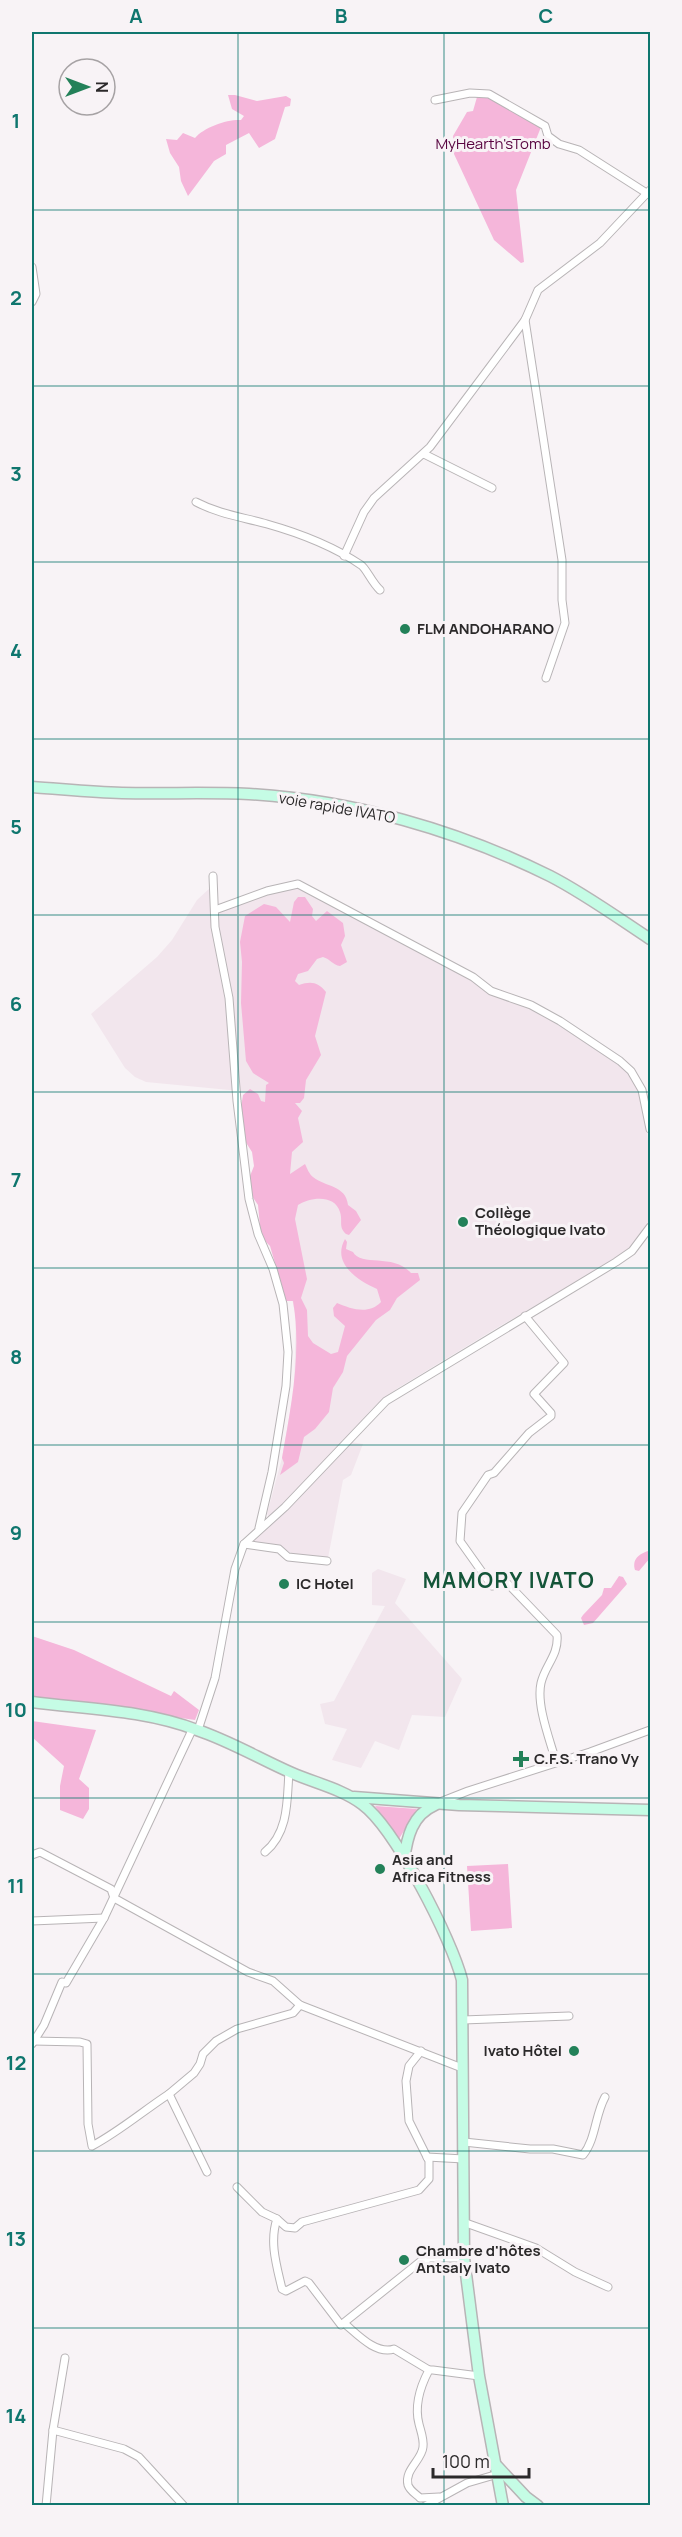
<svg xmlns="http://www.w3.org/2000/svg" width="682" height="2537" viewBox="0 0 682 2537" font-family="Manrope,sans-serif">
<rect width="100%" height="100%" fill="#f8f3f6"/>
<g fill="#f2e6ed">
<polygon points="296,887 478,983 530,1008 619,1062 629,1073 639,1091 645,1112 650,1160 650,1219 632,1247 616,1259 500,1326 398,1388 371,1410 349,1436 351,1442 363,1444 351,1475 343,1480 328,1558 293,1554 280,1546 254,1542 253,1540 272,1520 267,1514 282,1458 294,1389 296,1318 250,1092 146,1082 135,1077 125,1068 91,1014 157,957 172,940 197,900 210,888 216,890 219,911 272,891 284,891"/>
<polygon points="378,1569 406,1579 395,1603 462,1679 445,1717 412,1715 399,1750 375,1741 361,1768 332,1760 347,1729 325,1724 320,1704 334,1701 385,1606 372,1605 372,1573"/>
</g>
<g fill="#f5b6da">
<path d="M228 95H235L257 101 286 96 291 99 290 106 285 107 275 139 259 148 249 133 226 145V154L214 161 188 196 181 181 179 167 170 153 166 139 177 140 183 133 195 138C204 127 228 119 241 120L244 116 232 109Z"/>
<polygon points="488,96 541,127 516,190 524,262 521,263 494,240 454,154 453,136 467,112 473,111 477,97"/>
<path d="M298 897H305L313 909 312 916 316 921 327 911 343 923 345 936 341 945 347 962 340 966C333 965 330 959 323 957L317 959 308 971 298 974 295 981 299 985C311 981 318 982 326 992L315 1036 321 1055 306 1080 304 1098 300 1103H295L302 1111 298 1118 303 1142 292 1152 290 1174 305 1164C307 1168 309 1174 313 1177 325 1187 346 1185 348 1205L356 1211 361 1220 349 1235 346 1234C338 1227 343 1221 340 1212 335 1194 310 1197 298 1205L295 1219 307 1279 301 1298 307 1310 308 1336 313 1343 331 1354 338 1352 345 1326 334 1316 333 1308 337 1303C351 1309 369 1315 381 1302L377 1289C359 1281 331 1264 345 1239L347 1242 346 1249 353 1252C361 1267 394 1253 411 1273H418L420 1280 397 1298 390 1310 376 1320 347 1356 343 1372 333 1388 329 1412 315 1429 304 1437 298 1462 280 1475 284 1463 282 1458C291 1407 302 1353 293 1301H286L270 1246 261 1237 258 1205 250 1193V1176L254 1166 252 1152 245 1141 240 1114 243 1095 250 1089 258 1094 261 1101 265 1102 266 1085 269 1083 253 1073 246 1061 241 1003 242 962 240 942 245 916 264 904 276 907 290 922 294 902Z"/>
<path d="M650 1544V1558L639 1571 635 1570C632 1559 639 1554 648 1551Z"/>
<polygon points="619,1576 623,1577 627,1584 593,1623 584,1625 581,1618 583,1615 602,1595 604,1588 611,1588"/>
<polygon points="32,1636 74,1650 171,1696 174,1691 199,1710 195,1720 32,1696"/>
<polygon points="32,1721 96,1730 79,1779 89,1788 89,1809 83,1819 60,1810 60,1786 64,1766 32,1737"/>
<polygon points="375,1806 417,1809 399,1839"/>
<polygon points="508,1864 512,1928 471,1931 467,1866"/>
</g>
<g fill="none" stroke-linecap="round" stroke-linejoin="round">
<g stroke="#b8b4b6" stroke-width="9">
<g id="street">
<polyline points="435,100 470,93 489,94 545,126 548,136 559,144 579,150 648,194"/>
<polyline points="32,267 36,294 32,302"/>
<polyline points="525,320 562,560 562,600 565,623 546,678"/>
<polyline points="424,454 492,488"/>
<path d="M196 502C219 514 242 517 267 524 299 533 333 546 361 565 366 568 372 583 380 590"/>
<polyline points="344,556 364,512 374,498 430,447 525,320 538,290 600,243 650,190"/>
<polyline points="213,876 215,927 229,998 237,1101 249,1199 258,1234 273,1269 283,1304 288,1352 286,1386 272,1472 259,1528"/>
<polyline points="215,910 267,891 298,884 473,977 491,991 531,1005 560,1021 620,1061 631,1071 642,1090 650,1129"/>
<polyline points="244,1544 279,1549 288,1557 327,1561"/>
<path d="M508 1584 557 1635C559 1655 545 1665 541 1683 536 1705 550 1740 556 1762"/>
<polyline points="492,1586 460,1541 462,1513 488,1475 494,1473 529,1433 551,1416 551,1413 534,1394 564,1363 525,1316"/>
<polyline points="198,1730 215,1678 235,1569 244,1544 285,1507 386,1401 616,1262 632,1251 650,1227"/>
<polyline points="440,1802 468,1791 590,1752 650,1730"/>
<path d="M265 1852C289 1832 287 1800 289 1771"/>
<polyline points="32,1855 40,1852 111,1889 114,1898 248,1972 273,1981 300,2005 462,2068"/>
<polyline points="32,1921 104,1918"/>
<polyline points="463,2020 569,2016"/>
<path d="M33 2041 80 2042 87 2044 88 2124 92 2146C120 2131 143 2111 169 2094"/>
<polyline points="32,2044 44,2025 62,1982 66,1983 104,1918 193,1728"/>
<path d="M464 2142 530 2149H553L583 2155C596 2139 595 2115 605 2097"/>
<polyline points="427,2157 464,2159"/>
<polyline points="207,2172 169,2094 194,2073 200,2064 203,2054 216,2041 237,2029 293,2013 300,2005"/>
<path d="M237 2187 262 2212 277 2219C269 2242 277 2267 282 2289L286 2291 305 2281 309 2283 341 2325 421 2261 430 2258H464"/>
<polyline points="277,2219 286,2227 295,2228 302,2222 419,2190 429,2179 429,2161 409,2121 406,2081 409,2066 421,2051"/>
<polyline points="463,2222 536,2248 575,2272 608,2287"/>
<path d="M345 2324C357 2334 376 2355 394 2349L429 2370"/>
<polyline points="53,2430 124,2449 139,2457 184,2506"/>
<path d="M439 2497 420 2498C416 2494 410 2491 408 2485 404 2470 422 2460 423 2447 424 2439 421 2432 419 2424 414 2405 420 2387 429 2370H433L479 2376"/>
<polyline points="46,2506 53,2430 65,2358"/>
<polyline points="425,2506 467,2483 498,2474"/>
</g>
</g>
<g stroke="#b8b4b6" stroke-width="13">
<g id="secondary">
<path d="M32 787C62 789 92 792 122 793 165 794 207 792 249 794 353 800 457 830 550 876 585 894 618 918 650 939"/>
<path d="M32 1702C86 1709 145 1710 197 1730 230 1741 260 1759 292 1773 315 1783 342 1789 362 1804 395 1828 452 1940 462 1980L464 2258 479 2376 503 2506"/>
<polyline points="354,1797 459,1805 650,1810"/>
<path d="M404 1860C407 1837 412 1815 435 1805"/>
<polyline points="497,2466 526,2497 538,2506"/>
</g>
</g>
<use href="#street" stroke="#fff" stroke-width="7"/>
<use href="#secondary" stroke="#c5fce5" stroke-width="10"/>
</g>
<path fill="none" stroke="#0f766e" stroke-width="1.5" stroke-opacity="0.55" d="M238 32V2506M444 32V2506M32 210H650M32 386H650M32 562H650M32 739H650M32 915H650M32 1092H650M32 1268H650M32 1445H650M32 1622H650M32 1798H650M32 1974H650M32 2151H650M32 2328H650"/>
<g fill="#238159" stroke="#f8f3f6" stroke-width="2">
<circle cx="405" cy="629" r="6"/>
<circle cx="463" cy="1222" r="6"/>
<circle cx="284" cy="1584" r="6"/>
<path d="M518 1750h6v6h6v6h-6v6h-6v-6h-6v-6h6z"/>
<circle cx="380" cy="1869" r="6"/>
<circle cx="574" cy="2051" r="6"/>
<circle cx="404" cy="2260" r="6"/>
</g>
<g text-anchor="middle" stroke-width="6" stroke-linejoin="round" paint-order="stroke">
<g font-size="15" fill="#57033f" stroke="#f8f3f6">
<text x="493" y="149">MyHearth'sTomb</text>
</g>
<g font-size="15" font-weight="bold" fill="#2b292a" stroke="#f8f3f6" text-anchor="start">
<text x="417" y="634">FLM ANDOHARANO</text>
<text x="475" y="1218">Collège<tspan x="475" dy="17">Théologique Ivato</tspan></text>
<text x="296" y="1589">IC Hotel</text>
<text x="534" y="1764">C.F.S. Trano Vy</text>
<text x="392" y="1865">Asia and<tspan x="392" dy="17">Africa Fitness</tspan></text>
<text x="562" y="2056" text-anchor="end">Ivato Hôtel</text>
<text x="416" y="2256">Chambre d'hôtes<tspan x="416" dy="17">Antsaly Ivato</tspan></text>
</g>
<g font-size="15" fill="#2b292a" stroke="#f8f3f6">
<text transform="translate(337 808) rotate(10)" y="5">voie rapide IVATO</text>
</g>
<g font-size="21" font-weight="bold" letter-spacing="1.5" fill="#145539" stroke="#f8f3f6">
<text x="509" y="1588">MAMORY IVATO</text>
</g>
</g>
<rect width="682" height="2537" fill="none" stroke="#f8f3f6" stroke-width="66"/>
<g transform="translate(87 87) rotate(90)"><circle r="28" fill="#f8f3f6" stroke="#a6a2a4" stroke-width="1.5"/>
<path d="M0-4.5L10 22L0 15L-10 22Z" fill="#238159"/>
<text y="-9" font-size="16" font-weight="bold" text-anchor="middle" fill="#2b292a">N</text>
</g>
<path d="M433 2468v9h96v-9" fill="none" stroke="#2b292a" stroke-width="3"/>
<text x="442" y="2468" font-size="18" fill="#2b292a" stroke="#f8f3f6" stroke-width="4.5" paint-order="stroke">100 m</text>
<rect x="33" y="33" width="616" height="2471" fill="none" stroke="#0f766e" stroke-width="2"/>
<g font-size="20" text-anchor="middle" font-weight="bold" fill="#0f766e">
<text x="136" y="23">A</text>
<text x="341" y="23">B</text>
<text x="546" y="23">C</text>
<text x="16" y="128">1</text>
<text x="16" y="305">2</text>
<text x="16" y="481">3</text>
<text x="16" y="658">4</text>
<text x="16" y="834">5</text>
<text x="16" y="1011">6</text>
<text x="16" y="1187">7</text>
<text x="16" y="1364">8</text>
<text x="16" y="1540">9</text>
<text x="16" y="1717">10</text>
<text x="16" y="1893">11</text>
<text x="16" y="2070">12</text>
<text x="16" y="2246">13</text>
<text x="16" y="2423">14</text>
</g>
</svg>
